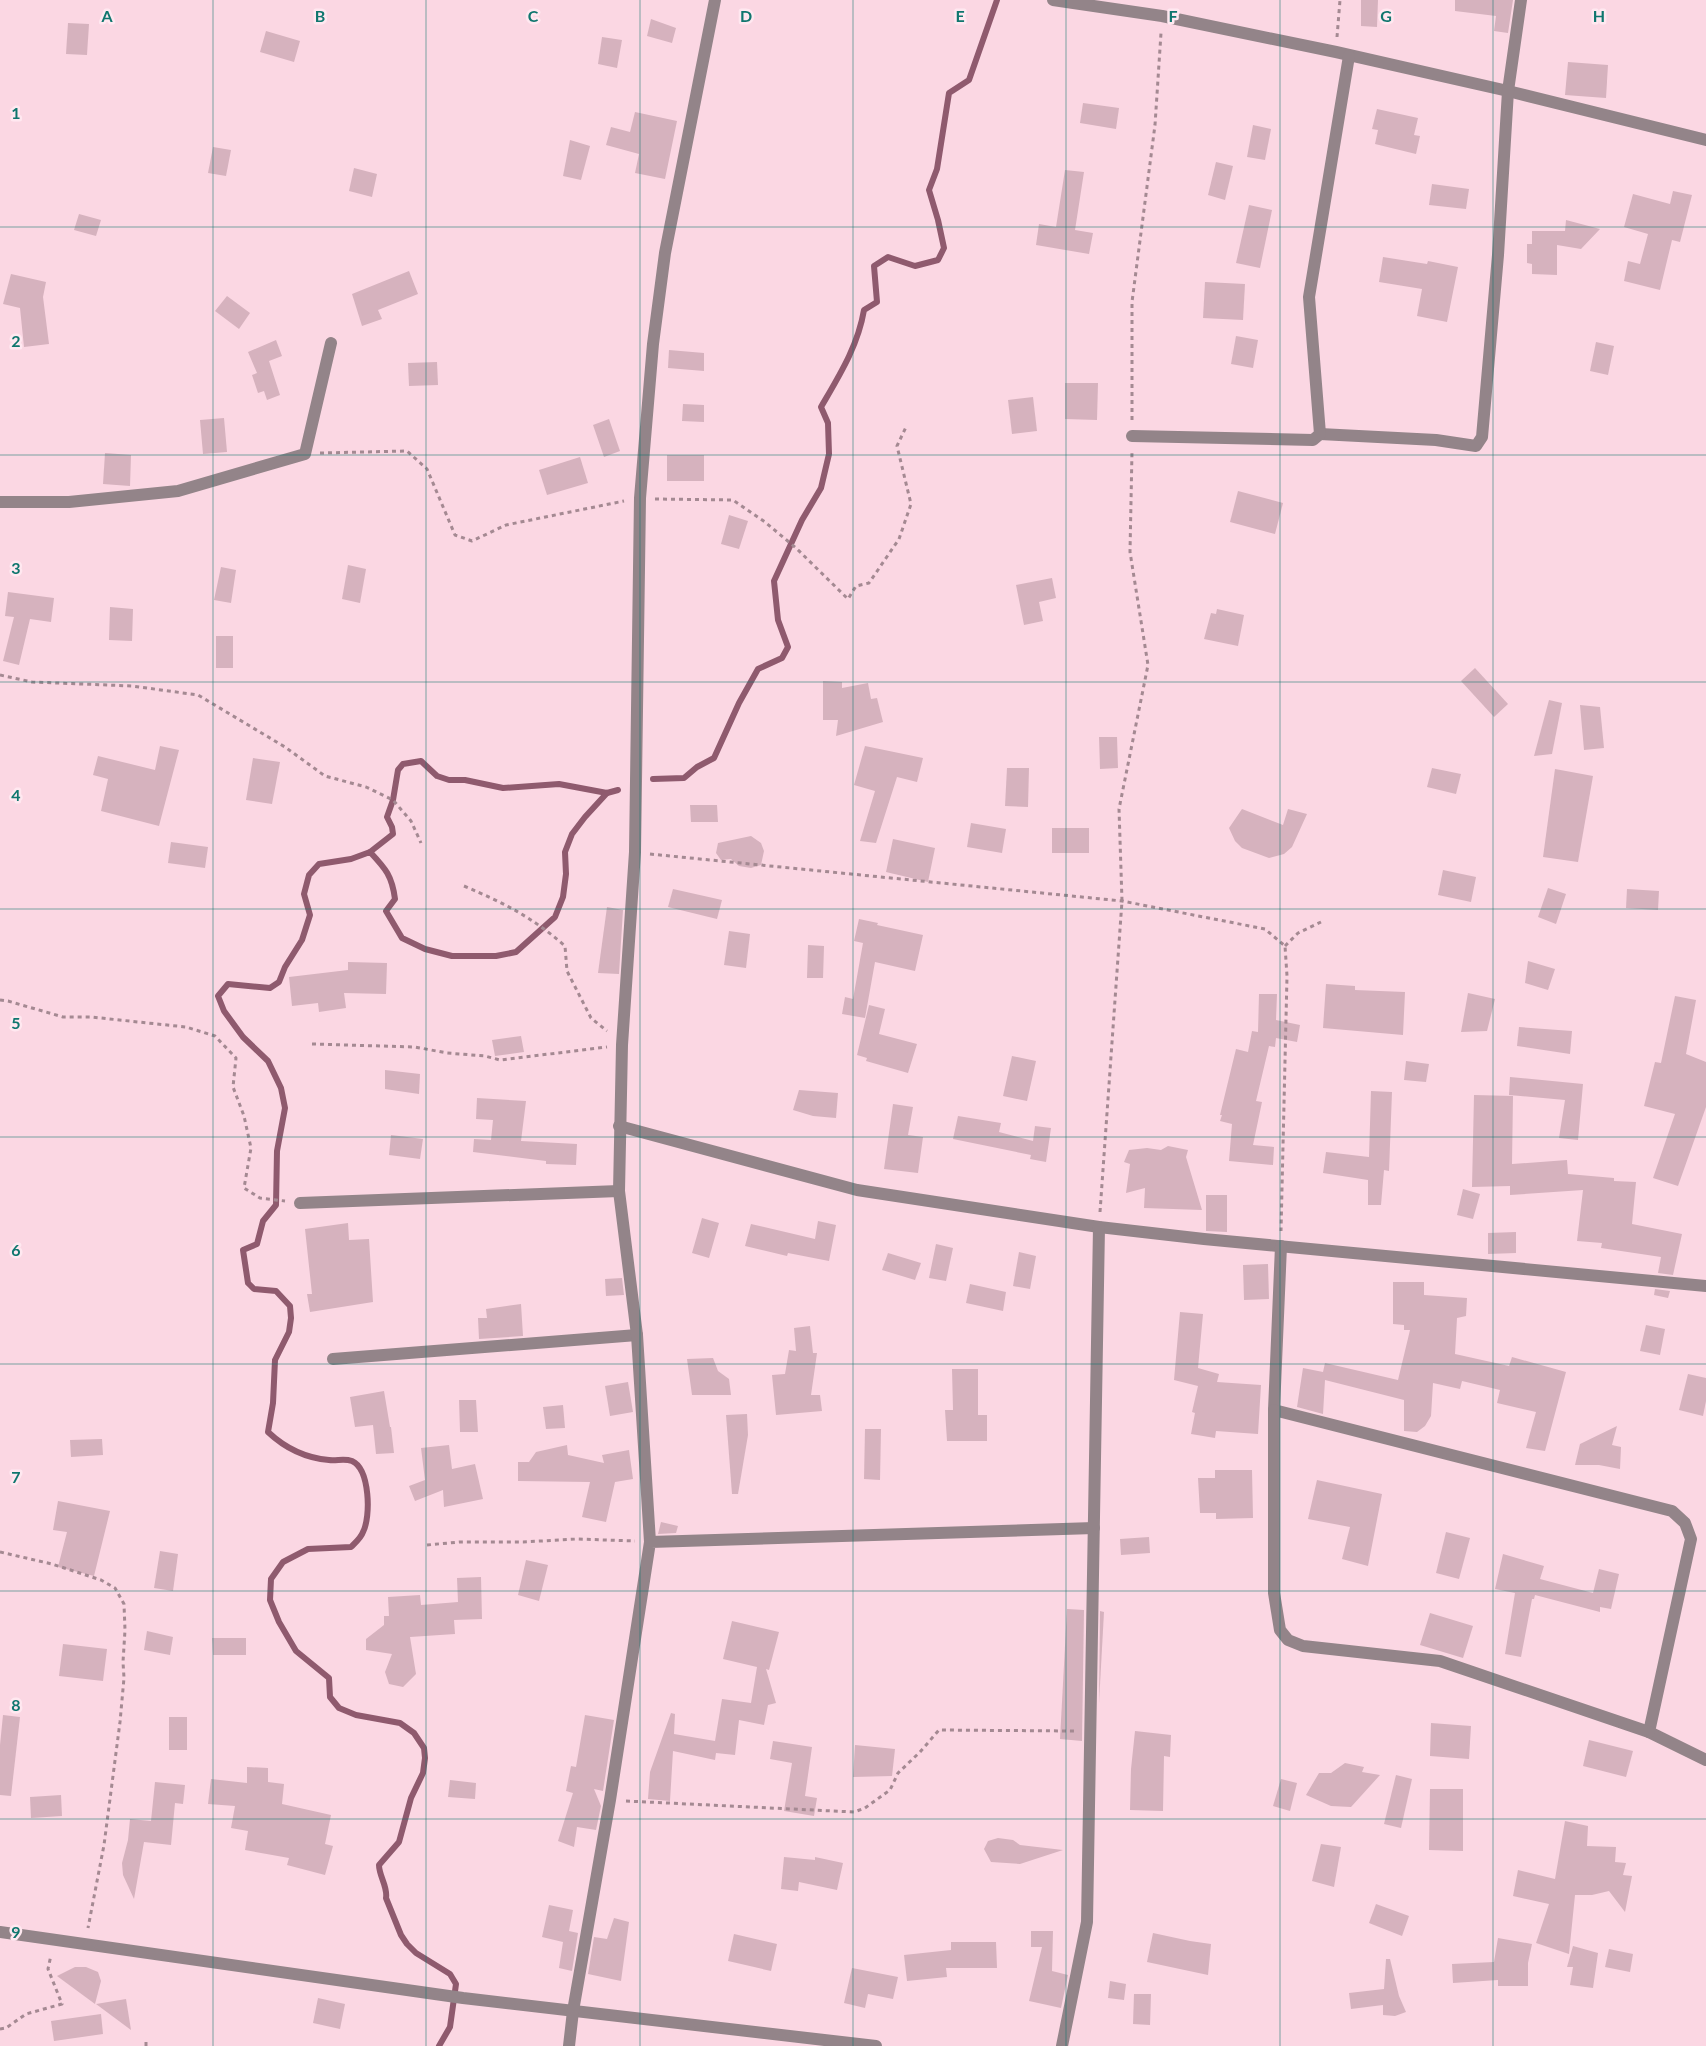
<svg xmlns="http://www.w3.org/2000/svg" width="1706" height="2046" viewBox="0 0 1706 2046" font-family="Lato,sans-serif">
<rect width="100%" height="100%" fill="#fbd7e3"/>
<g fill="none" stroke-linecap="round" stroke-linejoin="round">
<g stroke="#8f5a6e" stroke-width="6">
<path d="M653 779 684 778 697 767 714 758 739 703 758 669 782 658 788 647 778 620 774 581 802 520 821 488 829 454 828 423 821 407C839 376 858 346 864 310L877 302 874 266 888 257 915 266 938 260 944 248 938 220 929 190 937 169 949 93 969 80 997 0"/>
<polyline points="370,852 393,834 392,827 387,817 393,800 398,770 403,764 421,761 437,776 449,780 465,780 503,788 559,784 607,793 618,790"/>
<path d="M439 2046 450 2027 456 1984 450 1974 416 1953 407 1944 401 1935 386 1898C388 1887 379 1876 379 1865L399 1842 411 1798 423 1773 425 1758 424 1748 414 1733 400 1723 356 1715 339 1708 330 1697 329 1678 296 1651 279 1622 270 1600 271 1579 283 1562 308 1549 351 1547C355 1543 361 1538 363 1532 371 1517 370 1469 352 1461 344 1458 337 1461 329 1460 305 1458 285 1448 268 1432L273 1403 275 1360 289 1332 291 1318 290 1306 276 1291 254 1289 248 1283 243 1250 257 1244 263 1221 276 1205 277 1151 285 1108 281 1088 268 1061 243 1037 224 1011 218 996 228 984 270 988 279 982 285 967 302 940 310 915 304 894 309 875 319 864 351 859 370 852C386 869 392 876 395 899L386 911 402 938 425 949 452 956H496L516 952 555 917 563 897 566 874 565 852 572 834 585 817 607 793"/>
</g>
</g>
<g fill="#d6b2be">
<polygon points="1361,0 1378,0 1377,27 1361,26"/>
<polygon points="1455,0 1513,0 1508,33 1494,31 1496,16 1455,11"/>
<polygon points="651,19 676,28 672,43 647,36"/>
<polygon points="68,23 89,24 87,55 66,54"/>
<polygon points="266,31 300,41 294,62 260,52"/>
<polygon points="602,37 622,40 617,68 598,64"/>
<polygon points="1568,62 1608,65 1606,98 1565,95"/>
<polygon points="1083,103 1119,108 1116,129 1080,123"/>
<polygon points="1377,109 1418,118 1414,135 1420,136 1416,154 1375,144 1378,130 1372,129"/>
<polygon points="635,112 677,121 665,179 635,173 639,154 606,145 611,127 630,132"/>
<polygon points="1253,125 1271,129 1265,160 1247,157"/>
<polygon points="570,140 590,146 581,180 563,176"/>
<polygon points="213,147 231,150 226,176 208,173"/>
<polygon points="1216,162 1233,166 1225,200 1208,195"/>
<polygon points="354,168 377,174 372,197 349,191"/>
<polygon points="1065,170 1084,172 1075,230 1093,233 1089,254 1036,245 1039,224 1056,227"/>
<polygon points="1432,184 1469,189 1466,209 1429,205"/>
<polygon points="1673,191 1692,195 1680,242 1672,240 1660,290 1624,281 1628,261 1640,264 1648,234 1624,227 1633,194 1670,204"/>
<polygon points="1249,205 1272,210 1260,268 1236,263"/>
<polygon points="79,214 101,220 96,236 74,230"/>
<polygon points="1566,220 1600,229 1581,249 1557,245 1557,275 1532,274 1532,264 1527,263 1527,244 1532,244 1532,231 1565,231"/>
<polygon points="1383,257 1427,264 1428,261 1458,267 1447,322 1417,316 1422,289 1379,282"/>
<polygon points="409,271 418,294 378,310 382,319 362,326 352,294"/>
<polygon points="11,274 46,282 43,297 49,344 24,347 20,308 3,304"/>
<polygon points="1205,282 1245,284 1243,320 1203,318"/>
<polygon points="227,296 250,313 239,329 215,311"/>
<polygon points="1236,336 1258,340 1253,368 1231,364"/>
<polygon points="276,340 282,356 269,361 280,395 267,400 264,391 258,393 252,375 257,373 248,352"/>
<polygon points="1596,342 1614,346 1608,375 1590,371"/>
<polygon points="669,350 704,353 704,371 668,368"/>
<polygon points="437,362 438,385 409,386 408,363"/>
<polygon points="1065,383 1098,383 1097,420 1065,419"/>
<polygon points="1033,397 1037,431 1012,434 1008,400"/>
<polygon points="683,404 704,405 704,422 682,421"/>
<polygon points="224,418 227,452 203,454 200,420"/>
<polygon points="609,419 620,451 604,457 593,425"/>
<polygon points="105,453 131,455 130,486 103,484"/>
<rect x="667" y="455" width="37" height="26"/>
<polygon points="580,457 588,483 547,495 539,470"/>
<polygon points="1238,491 1283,503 1275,534 1230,522"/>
<polygon points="729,515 748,521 739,549 721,544"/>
<polygon points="348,565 366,569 360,603 342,599"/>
<polygon points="221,567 236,570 231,603 214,600"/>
<polygon points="1052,578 1056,598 1039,602 1043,621 1024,625 1016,585"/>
<polygon points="8,592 54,598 51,622 30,619 19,665 3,661 14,617 5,616"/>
<polygon points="110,607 133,609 132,641 109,640"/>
<polygon points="1217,609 1244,615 1238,646 1204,639 1211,613 1216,614"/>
<rect x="216" y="636" width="17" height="32"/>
<polygon points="1475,668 1508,704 1494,717 1461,681"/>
<polygon points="823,681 842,682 842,688 868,683 871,699 877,698 883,722 836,736 838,720 823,720"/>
<polygon points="1549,700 1562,703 1552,754 1534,756"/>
<polygon points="1580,705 1600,707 1604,748 1584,750"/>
<polygon points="1099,737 1117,737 1118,768 1100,769"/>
<polygon points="160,746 179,750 159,826 101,811 108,779 93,775 98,756 155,770"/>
<polygon points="865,746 923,758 917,782 897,777 876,843 860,841 875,791 854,785"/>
<polygon points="253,758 280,762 272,804 246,800"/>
<polygon points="1007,768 1029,768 1028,807 1005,806"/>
<polygon points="1432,768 1461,774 1456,794 1427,787"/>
<polygon points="1555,769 1593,776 1578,862 1543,857"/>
<polygon points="690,805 717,805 718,822 691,822"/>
<polygon points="1242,809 1283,825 1288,809 1307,814 1292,847 1284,854 1269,858 1242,848 1235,841 1229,828"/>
<polygon points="971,823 1006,829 1002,853 967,847"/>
<rect x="1052" y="828" width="37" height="25"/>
<polygon points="751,836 761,843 764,851 761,865 751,868 739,866 731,859 721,860 716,853 718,843"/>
<polygon points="893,839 935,848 928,882 886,872"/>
<polygon points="171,842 208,847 205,868 168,863"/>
<polygon points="1443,870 1476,877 1471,902 1438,895"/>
<polygon points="1548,888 1566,894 1556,924 1538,917"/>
<polygon points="673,889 722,900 717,919 668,907"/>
<polygon points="1627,889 1659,891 1658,910 1626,908"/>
<polygon points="607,907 623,910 619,974 598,973"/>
<polygon points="859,919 878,923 877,925 923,935 915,971 875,962 865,1018 842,1014 845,997 853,999 863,943 854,941"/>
<polygon points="729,931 750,934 746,968 724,965"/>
<polygon points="808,945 824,946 823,978 807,978"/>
<polygon points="1528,961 1555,969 1548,990 1525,983"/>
<polygon points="348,962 387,963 386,994 344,993 346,1008 319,1012 318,1003 292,1006 289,977 348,970"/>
<polygon points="1326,984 1355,986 1355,990 1405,992 1403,1035 1323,1028"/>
<polygon points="1468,993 1495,999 1487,1031 1461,1032"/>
<polygon points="1259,994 1277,994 1276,1020 1300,1025 1297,1042 1276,1038 1275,1047 1269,1046 1256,1101 1262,1102 1253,1145 1274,1147 1273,1165 1229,1161 1232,1124 1220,1121 1222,1115 1220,1115 1236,1049 1248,1052 1252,1031 1258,1032"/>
<polygon points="1675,996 1696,1000 1686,1054 1706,1062 1706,1107 1678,1186 1653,1178 1675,1114 1644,1106 1655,1062 1661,1063"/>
<polygon points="869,1005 885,1009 879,1034 917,1044 908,1073 866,1061 867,1058 857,1055"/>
<polygon points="1519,1027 1572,1031 1570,1054 1517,1046"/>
<polygon points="521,1036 524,1052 495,1056 492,1040"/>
<polygon points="1012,1056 1036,1061 1027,1101 1003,1096"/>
<polygon points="1406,1061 1429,1064 1426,1082 1404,1080"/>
<polygon points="385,1070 420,1074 419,1094 385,1089"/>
<polygon points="1510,1077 1583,1084 1578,1140 1559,1138 1565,1100 1509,1095"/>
<polygon points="799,1090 838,1093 836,1118 813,1116 793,1110"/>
<polygon points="1371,1091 1392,1092 1389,1171 1384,1170 1381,1205 1368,1205 1368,1180 1323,1173 1326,1152 1369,1157"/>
<polygon points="1474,1095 1513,1096 1512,1164 1567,1160 1568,1174 1614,1178 1614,1181 1636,1182 1632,1224 1682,1234 1673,1275 1658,1273 1661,1257 1601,1248 1602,1243 1577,1241 1583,1190 1510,1195 1510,1186 1472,1187"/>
<polygon points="477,1098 526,1101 521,1141 577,1144 576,1165 546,1164 546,1161 473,1152 474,1139 491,1140 493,1120 476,1119"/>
<polygon points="893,1104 913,1107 908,1135 923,1137 918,1173 884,1169"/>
<polygon points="958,1116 1001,1123 999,1132 1033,1141 1035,1126 1051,1128 1046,1162 1030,1159 1031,1155 953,1139"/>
<polygon points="391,1135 423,1139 420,1159 389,1155"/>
<polygon points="1168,1146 1188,1150 1186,1157 1202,1210 1144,1208 1145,1188 1126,1193 1130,1164 1124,1162 1129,1150 1147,1148 1161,1150"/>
<polygon points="1463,1189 1480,1194 1473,1219 1457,1215"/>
<polygon points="1206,1195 1227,1195 1227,1232 1206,1231"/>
<polygon points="702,1218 719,1223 709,1258 692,1253"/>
<polygon points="818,1221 836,1225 829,1261 788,1253 787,1256 745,1246 751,1224 815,1239"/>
<polygon points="348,1223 349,1240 369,1239 373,1302 310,1312 307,1294 312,1294 305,1229"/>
<polygon points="1516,1232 1516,1253 1488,1254 1488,1233"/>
<polygon points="936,1244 953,1248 946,1281 929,1278"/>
<polygon points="1019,1252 1036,1256 1030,1289 1013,1286"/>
<polygon points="888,1253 921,1263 915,1280 882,1270"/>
<polygon points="1268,1264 1269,1299 1244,1300 1243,1265"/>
<polygon points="622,1278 624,1295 606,1296 605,1279"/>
<polygon points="1393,1282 1424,1282 1424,1295 1467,1298 1466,1316 1457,1318 1455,1354 1509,1366 1512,1357 1566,1372 1545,1451 1526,1448 1536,1412 1497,1403 1500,1390 1462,1381 1460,1389 1433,1383 1431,1416 1425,1426 1417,1432 1404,1431 1404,1400 1325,1380 1323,1414 1297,1407 1303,1368 1323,1372 1325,1363 1398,1380 1410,1330 1404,1330 1404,1325 1393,1324"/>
<polygon points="970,1284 1006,1292 1003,1311 966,1303"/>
<polygon points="1655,1289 1670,1291 1668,1298 1654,1295"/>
<polygon points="521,1304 523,1336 479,1339 478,1318 487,1318 486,1309"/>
<polygon points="1180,1312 1203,1314 1198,1368 1219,1374 1217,1382 1261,1385 1258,1434 1216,1431 1215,1438 1191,1434 1195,1413 1192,1412 1198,1386 1174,1380"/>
<polygon points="1646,1325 1665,1329 1660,1355 1640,1351"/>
<polygon points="810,1326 813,1353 817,1353 811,1395 820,1395 822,1411 776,1415 772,1375 785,1374 789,1350 796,1351 794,1328"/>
<polygon points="713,1358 718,1371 729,1379 731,1395 692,1395 687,1359"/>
<polygon points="952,1369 978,1369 978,1415 987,1415 987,1441 947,1441 945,1410 953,1410"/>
<polygon points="1688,1374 1706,1378 1706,1401 1703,1416 1679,1410"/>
<polygon points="628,1382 633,1412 610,1416 605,1386"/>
<polygon points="384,1391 390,1427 391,1427 394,1453 376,1454 373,1425 355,1427 350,1397"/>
<polygon points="459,1400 476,1400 478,1432 460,1432"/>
<polygon points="563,1405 565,1428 546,1429 543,1407"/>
<polygon points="747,1414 748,1435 738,1494 732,1494 726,1415"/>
<polygon points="1617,1426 1612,1445 1621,1447 1620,1469 1599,1465 1575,1465 1580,1444"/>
<polygon points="865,1429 881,1429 880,1480 864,1479"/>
<polygon points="102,1439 103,1455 71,1457 70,1440"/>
<polygon points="449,1445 452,1469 475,1464 483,1499 444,1507 443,1490 415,1501 409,1486 425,1480 421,1448"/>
<polygon points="567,1445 568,1455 604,1463 602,1455 629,1450 633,1479 615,1482 606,1522 582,1517 590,1482 518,1481 518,1462 529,1462 536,1452"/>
<polygon points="1215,1470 1252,1470 1253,1518 1216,1519 1216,1513 1200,1513 1198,1478 1215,1478"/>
<polygon points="1317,1480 1382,1494 1368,1566 1342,1559 1350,1527 1308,1519"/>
<polygon points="58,1501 110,1511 94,1576 58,1567 67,1532 53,1530"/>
<polygon points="661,1522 678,1526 676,1533 658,1534"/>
<polygon points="1446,1532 1470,1538 1459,1579 1436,1573"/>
<polygon points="1149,1537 1150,1553 1121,1555 1120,1539"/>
<polygon points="160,1551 178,1554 173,1591 154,1588"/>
<polygon points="1503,1554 1544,1566 1540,1579 1593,1593 1599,1569 1619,1574 1611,1609 1600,1607 1600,1612 1535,1595 1534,1599 1532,1599 1521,1657 1505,1654 1515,1593 1495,1589"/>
<polygon points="526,1560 548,1565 539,1601 518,1595"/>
<polygon points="481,1577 482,1619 454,1620 455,1634 410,1637 416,1674 403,1687 389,1684 385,1672 392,1654 366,1650 366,1639 384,1625 384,1616 389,1616 388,1597 420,1595 421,1605 458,1602 457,1578"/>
<polygon points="1067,1609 1084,1610 1082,1741 1060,1739"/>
<polygon points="1100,1611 1104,1612 1099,1703"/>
<polygon points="1430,1613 1473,1626 1463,1658 1420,1645"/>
<polygon points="732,1621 779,1632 769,1670 766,1669 776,1703 768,1705 764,1725 739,1720 735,1755 716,1753 715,1760 673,1751 670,1801 648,1799 650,1772 671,1713 675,1714 674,1734 715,1741 722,1699 751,1703 757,1667 723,1659"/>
<polygon points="147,1631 173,1637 170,1655 144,1650"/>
<polygon points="212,1638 246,1638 246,1655 213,1655"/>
<polygon points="63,1644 107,1649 103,1681 59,1676"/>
<polygon points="3,1715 20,1717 11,1796 0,1795 0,1745"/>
<polygon points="585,1715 614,1720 603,1791 594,1789 601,1806 596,1830 577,1827 574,1847 558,1841 573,1793 566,1791 571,1766 576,1767"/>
<rect x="169" y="1717" width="18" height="33"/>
<polygon points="1431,1723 1471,1726 1469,1759 1430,1756"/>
<polygon points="1135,1731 1171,1735 1170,1757 1164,1756 1163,1811 1130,1810 1131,1769"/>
<polygon points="1589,1740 1633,1751 1626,1777 1583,1766"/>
<polygon points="773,1741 812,1747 805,1796 817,1798 814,1816 784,1811 792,1763 770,1759"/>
<polygon points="855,1745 895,1749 892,1776 853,1777"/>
<polygon points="1345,1763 1364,1767 1362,1772 1380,1775 1351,1807 1331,1806 1306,1795 1319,1773 1331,1773"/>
<polygon points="247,1767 268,1768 268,1782 284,1784 282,1804 331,1815 325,1844 333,1846 325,1875 287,1865 289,1858 245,1850 248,1831 231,1828 235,1806 208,1804 211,1779 247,1783"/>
<polygon points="1396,1775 1412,1779 1401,1828 1384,1824"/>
<polygon points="1281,1779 1297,1783 1290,1811 1273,1806"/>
<polygon points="450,1780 476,1783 475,1799 448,1797"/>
<polygon points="155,1782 185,1785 183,1804 175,1803 171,1845 144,1842 134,1899 123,1875 122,1863 128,1840 130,1819 151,1821"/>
<polygon points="1430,1789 1463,1789 1463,1851 1429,1850"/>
<polygon points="61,1795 62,1816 31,1818 30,1797"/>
<polygon points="1565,1821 1588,1826 1587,1846 1616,1847 1615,1862 1626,1863 1623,1875 1632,1876 1625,1912 1609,1891 1592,1895 1575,1895 1569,1954 1536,1943 1549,1904 1513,1896 1518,1870 1555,1879"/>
<polygon points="998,1838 1013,1840 1020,1845 1063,1850 1020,1864 991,1862 984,1849 988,1841"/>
<polygon points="1321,1844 1341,1847 1334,1887 1312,1881"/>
<polygon points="784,1857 815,1860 815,1857 843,1863 837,1890 799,1882 798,1891 781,1889"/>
<polygon points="1376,1904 1409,1916 1402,1936 1369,1923"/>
<polygon points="549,1905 573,1910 569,1931 578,1933 572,1971 559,1968 563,1942 542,1937"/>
<polygon points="614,1918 629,1922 621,1981 588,1974 594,1937 607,1939"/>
<polygon points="1031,1931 1053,1931 1052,1971 1068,1975 1061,2008 1029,2001 1042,1947 1031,1947"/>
<polygon points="1153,1933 1190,1941 1211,1944 1208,1975 1147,1962"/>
<polygon points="734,1934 777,1944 771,1971 728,1961"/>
<polygon points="1498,1938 1532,1944 1528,1963 1528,1986 1498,1986 1498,1980 1453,1983 1452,1964 1494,1962"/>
<polygon points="951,1942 996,1942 997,1968 946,1968 947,1977 907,1981 904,1955 951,1950"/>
<polygon points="1573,1946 1598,1953 1593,1988 1570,1985 1573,1967 1567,1967"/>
<polygon points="1609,1949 1633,1954 1630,1972 1605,1967"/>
<polygon points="1386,1959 1390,1959 1399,1996 1406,2012 1395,2016 1383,2015 1383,2005 1351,2009 1349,1993 1384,1989"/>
<polygon points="75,1967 86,1967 98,1972 101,1981 95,2004 57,1976"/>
<polygon points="852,1968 898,1977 893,1999 868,1994 865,2008 844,2003"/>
<polygon points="1110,1981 1126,1984 1124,2000 1108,1998"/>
<polygon points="1134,1994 1151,1994 1150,2025 1133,2024"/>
<polygon points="318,1998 345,2004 340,2029 313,2023"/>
<polygon points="126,1999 131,2030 96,2004"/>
<polygon points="101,2014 103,2034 54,2041 51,2021"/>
</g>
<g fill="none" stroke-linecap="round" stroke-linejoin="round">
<g stroke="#a48992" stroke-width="3" stroke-dasharray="4 4" stroke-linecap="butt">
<polyline points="1337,37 1340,0"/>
<polyline points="1132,420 1132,302 1155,125 1161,33"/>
<polyline points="320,453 407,451 427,469 455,535 472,541 506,525 624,501"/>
<polyline points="655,499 733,500 765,522 796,548 848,599 856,586 869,583 899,539 911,504 897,446 906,427"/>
<polyline points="0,675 32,682 132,686 198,695 285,747 325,776 366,787 393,800 411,821 421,843"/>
<polyline points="650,854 1122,901 1265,929 1285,946 1287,976 1281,1231"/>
<path d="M464 886C504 903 532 917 565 946L567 971 591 1018 607 1031"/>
<polyline points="1285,946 1298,933 1321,922"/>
<polyline points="0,1000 8,1001 63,1017 91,1017 186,1027 215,1036 236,1058 233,1087 244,1116 251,1148 244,1188 260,1198 285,1201"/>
<polyline points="312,1044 415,1047 447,1053 485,1056 500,1060 607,1047"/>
<polyline points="1100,1212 1122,901 1119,809 1148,665 1130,552 1132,451"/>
<polyline points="427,1545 459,1542 523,1542 577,1539 635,1541"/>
<polyline points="0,1552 52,1564 101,1580 115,1588 124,1604 125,1630 123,1662 124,1678 120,1722 104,1845 88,1928"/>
<polyline points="626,1801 854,1812 865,1808 890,1790 898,1773 920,1752 939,1730 1074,1731"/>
<polyline points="0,2029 6,2028 26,2014 62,2004 48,1969 51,1955"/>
<polyline points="146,2046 146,2040"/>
</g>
<g stroke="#938489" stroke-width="12">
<polyline points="1053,0 1162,16 1336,52 1508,91 1706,140"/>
<polyline points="1320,434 1436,440 1476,446 1482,437 1498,255 1508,91 1521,0"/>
<polyline points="1132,436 1313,440 1320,434 1309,297 1349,56"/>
<polyline points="0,502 69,502 178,491 305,454 331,343"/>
<polyline points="619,1126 857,1190 1099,1227 1204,1239 1706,1286"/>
<polyline points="300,1203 619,1191"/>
<polyline points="1281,1246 1274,1410 1672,1511 1685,1523 1691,1539 1649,1732 1706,1760"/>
<polyline points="333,1359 637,1335"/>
<polyline points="1274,1410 1274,1593 1280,1630 1288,1640 1303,1646 1440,1661 1649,1732"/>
<polyline points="650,1542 637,1335 619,1191 622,1045 635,852 640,498 653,344 665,253 715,0"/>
<polyline points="0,1932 463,1998 876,2046"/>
<polyline points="569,2046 573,2011 610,1800 650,1542 1094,1528"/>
<polyline points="1062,2046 1087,1922 1099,1227"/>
</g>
</g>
<path fill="none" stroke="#0f766e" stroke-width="1" stroke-opacity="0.55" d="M213 0V2046M426 0V2046M640 0V2046M853 0V2046M1066 0V2046M1280 0V2046M1493 0V2046M0 227H1706M0 455H1706M0 682H1706M0 909H1706M0 1137H1706M0 1364H1706M0 1591H1706M0 1819H1706"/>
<g font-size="16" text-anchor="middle" font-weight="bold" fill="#0f766e" stroke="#ffe8f0" stroke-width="5" stroke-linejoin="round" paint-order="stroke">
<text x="107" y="22">A</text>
<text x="320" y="22">B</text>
<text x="533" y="22">C</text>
<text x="746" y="22">D</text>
<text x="960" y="22">E</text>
<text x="1173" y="22">F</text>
<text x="1386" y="22">G</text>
<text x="1599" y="22">H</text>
<text x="16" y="119">1</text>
<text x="16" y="347">2</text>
<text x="16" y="574">3</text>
<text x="16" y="801">4</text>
<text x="16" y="1029">5</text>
<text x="16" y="1256">6</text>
<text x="16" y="1483">7</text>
<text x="16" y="1711">8</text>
<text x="16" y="1938">9</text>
</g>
</svg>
